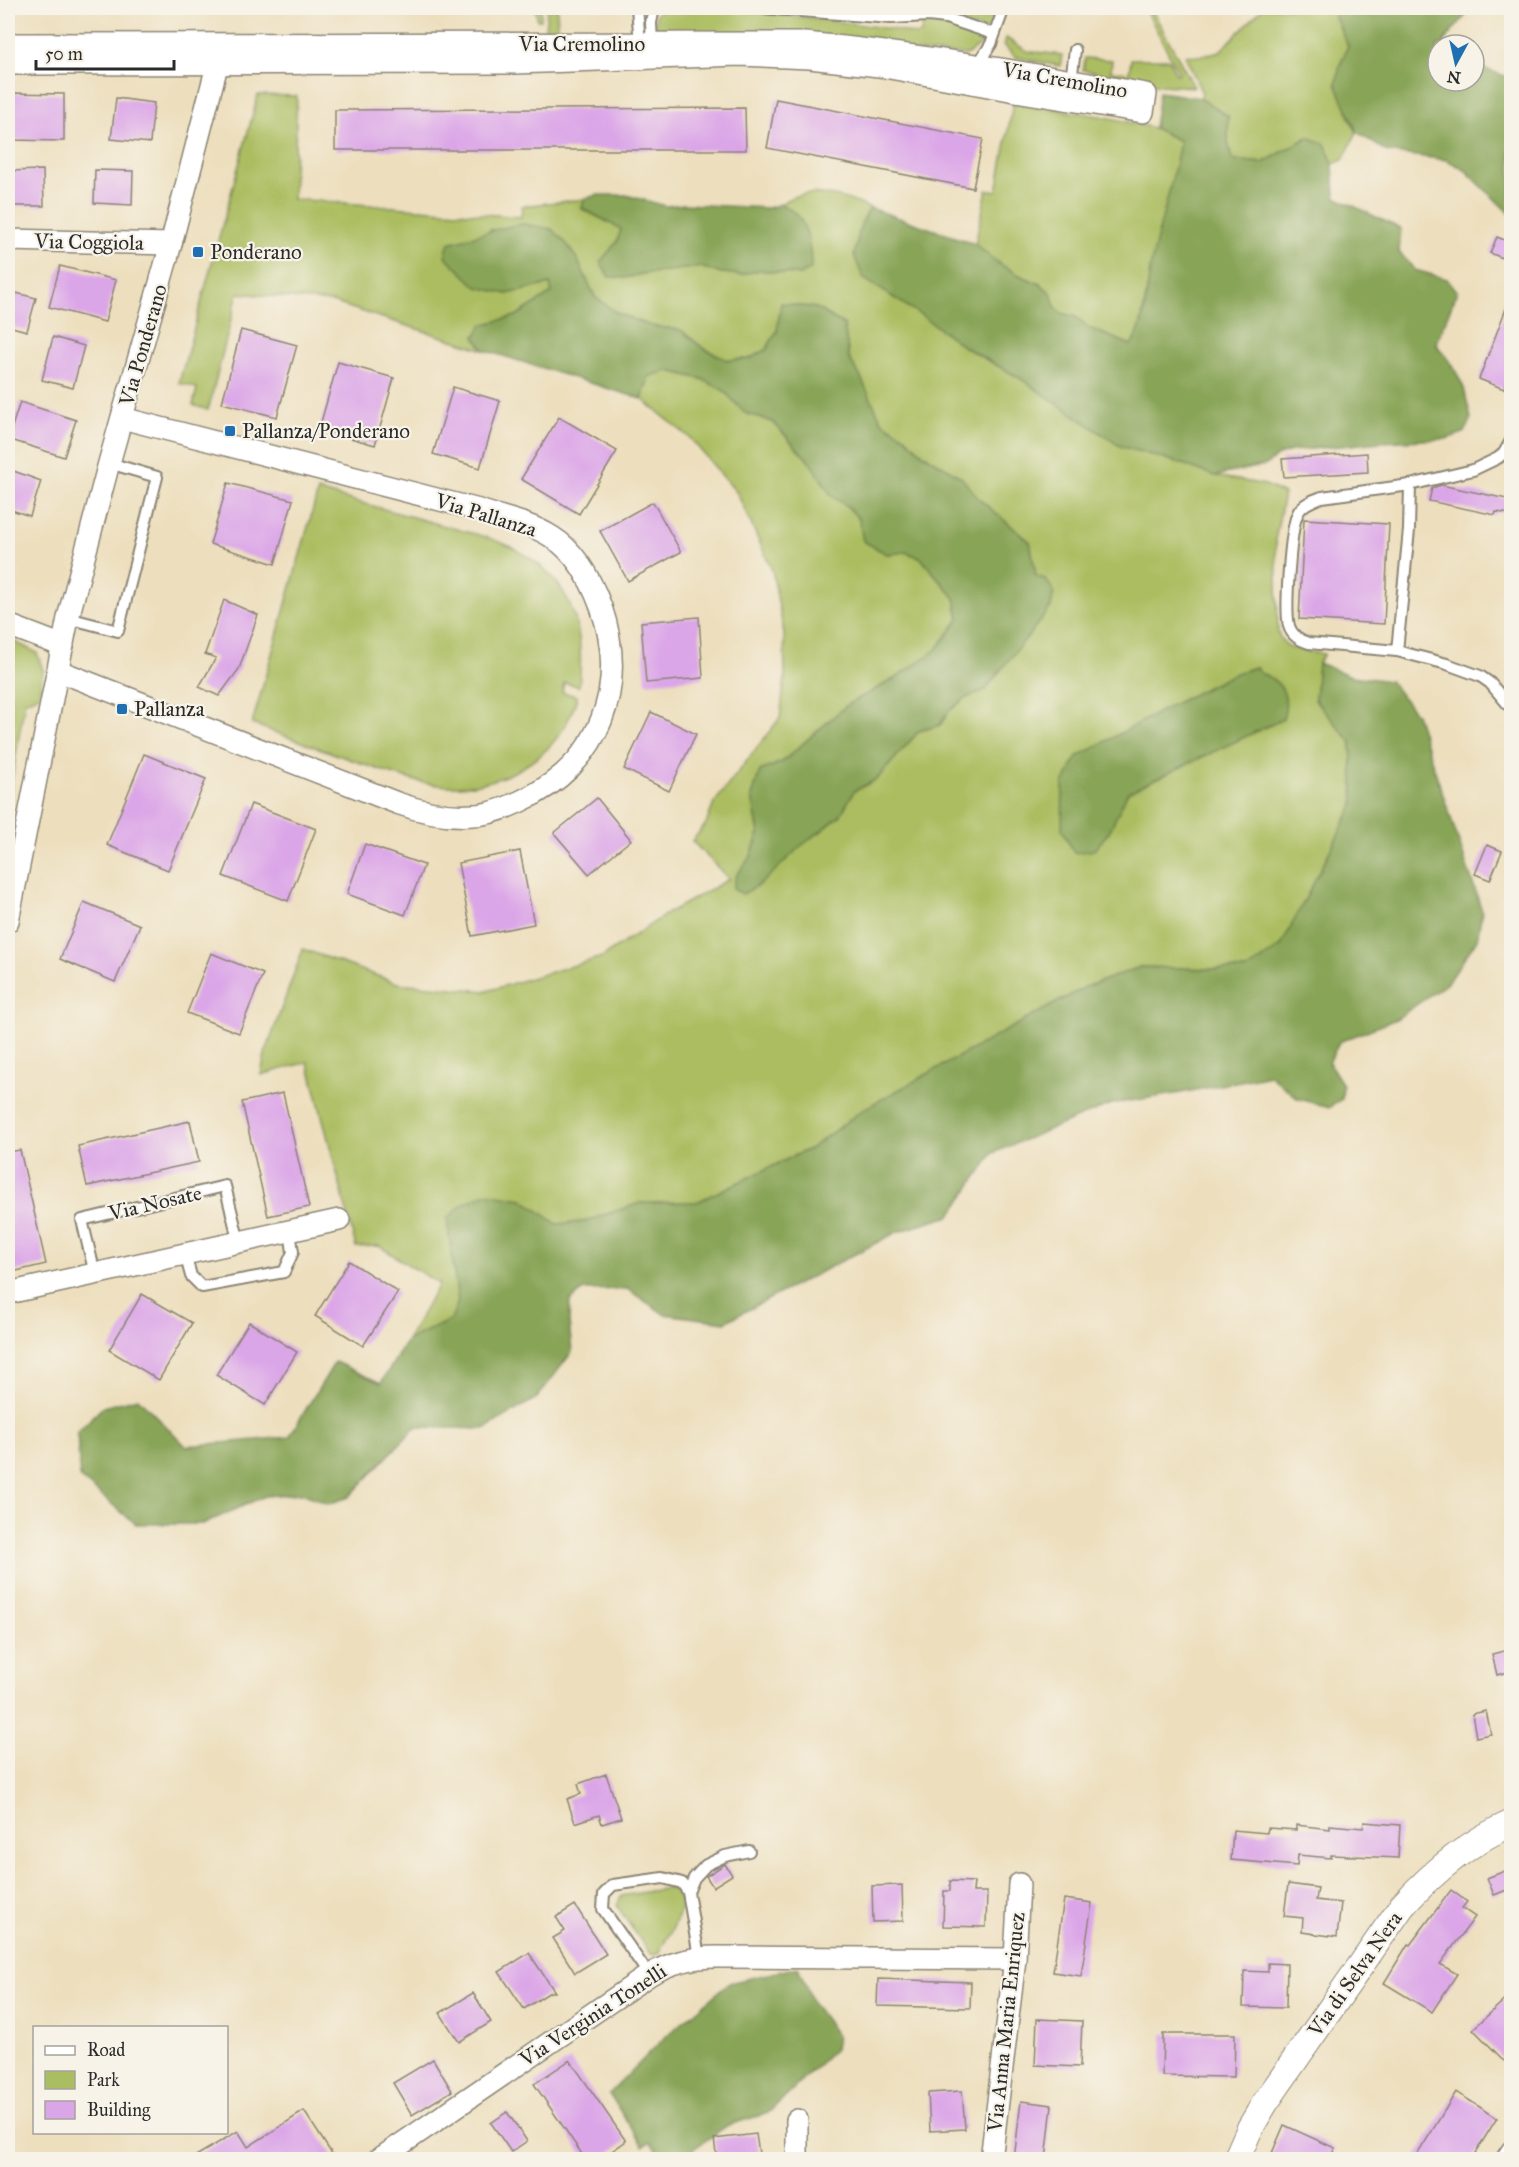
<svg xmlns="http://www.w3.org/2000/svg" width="1519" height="2167" viewBox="0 0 1519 2167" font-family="'IM FELL Great Primer',serif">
<rect width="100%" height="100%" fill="#f7f3e8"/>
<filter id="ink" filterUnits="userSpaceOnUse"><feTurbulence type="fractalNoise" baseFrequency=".0167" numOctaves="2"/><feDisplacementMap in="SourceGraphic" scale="12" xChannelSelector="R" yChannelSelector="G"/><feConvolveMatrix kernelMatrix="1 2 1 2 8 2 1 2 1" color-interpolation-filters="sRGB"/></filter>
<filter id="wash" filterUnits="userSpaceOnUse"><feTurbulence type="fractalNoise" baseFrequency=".008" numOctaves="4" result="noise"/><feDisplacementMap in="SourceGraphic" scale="24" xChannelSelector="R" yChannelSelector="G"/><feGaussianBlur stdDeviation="1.35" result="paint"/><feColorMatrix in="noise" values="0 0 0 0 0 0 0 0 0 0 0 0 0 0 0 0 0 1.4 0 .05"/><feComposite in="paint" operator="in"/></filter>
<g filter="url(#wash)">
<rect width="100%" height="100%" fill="#eddfbe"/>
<g fill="#abbd61" stroke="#6b7446" stroke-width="1.5" fill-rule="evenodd">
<polygon points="520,8 557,8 558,31 545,30 547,8 541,8 541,20 537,20 536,10 520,9"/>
<polygon points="664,8 728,8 758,13 813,18 891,29 917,35 921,34 923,19 950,21 984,36 982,44 966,55 658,35 658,29 655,29 656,14"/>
<polygon points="803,8 999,8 987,30 921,15"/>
<polygon points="1145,8 1151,8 1194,87 1160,85 1083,70 1085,58 1112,60 1111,71 1129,73 1131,59 1169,59 1176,74 1179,73"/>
<polygon points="1263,8 1331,8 1348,46 1340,65 1350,120 1357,132 1343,160 1333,164 1325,144 1308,137 1263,163 1232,160 1228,142 1228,116 1200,98 1202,93 1185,55 1200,56 1220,51"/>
<polygon points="1006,38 1027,51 1062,55 1060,66 1015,57 1004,45"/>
<path d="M258 95 297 96 293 199 521 217 522 206 584 199 582 209 622 229 617 242 601 262 625 278 641 274 701 267 716 272 741 275 759 270 800 275 798 215 781 204C804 184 845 197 870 208 853 240 856 244 864 278L921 315 966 348 1018 377 1120 446 1180 463 1215 476 1266 485 1284 494 1276 535 1278 632C1283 652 1306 651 1324 654L1318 663 1315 700 1351 742 1354 804 1281 947 1247 970 1140 967 864 1109 811 1148 697 1202 640 1203 583 1222 557 1224 522 1199 447 1219 458 1302 451 1320 407 1340 439 1284 379 1246 356 1247 308 1062 261 1075 265 1054 303 949 397 983 487 991 602 957 668 913 729 879 692 841 706 824 714 803 780 718 785 677 784 633 772 570 737 493 690 438 642 399 649 376 669 371 702 379 723 390 745 413 773 422 810 462 832 496 848 507 859 519 864 541 887 554 905 552 920 557 955 598 959 619 937 649 896 678 847 705 782 762 760 771 752 796 759 833 751 857 736 876 734 889 822 831 840 816 854 791 877 779 919 731 940 725 949 711 966 698 985 690 1051 607 1036 576 1030 542 978 498 961 477 922 453 903 435 882 422 860 376 849 358 844 324 816 308 781 303 777 331 766 350 749 359 727 360 703 348 681 330 651 326 617 313 595 297 577 259 491 229 483 235 449 243 507 294 550 284 552 293 516 316 482 325 475 337 484 350 332 302 238 293 208 410 193 405 197 388 179 383ZM1256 667 1283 719 1128 792 1172 705 1234 674Z"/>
<polygon points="1013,103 1106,117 1154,128 1180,141 1176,166 1151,267 1139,334 1131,345 1089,328 1076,317 1061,313 1054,305 1051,293 1040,284 1019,275 998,263 975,244 987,190 997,191"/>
<path d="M318 491C358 502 398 513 438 524 461 531 487 535 509 546 569 575 586 621 579 686L564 683 562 692 577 696C571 722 554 747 531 762 469 804 415 783 352 760 319 748 285 736 252 724Z"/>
<polygon points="8,638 37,653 43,670 39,695 25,701 8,802"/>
<path d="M669 1888C674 1891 680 1896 681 1903 682 1916 665 1941 658 1953L654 1955 650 1954 617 1906 621 1896Z"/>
</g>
<g fill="#88a457" stroke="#5a6841" stroke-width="1.5">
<polygon points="1331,8 1472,8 1444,41 1446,45 1438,45 1438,81 1474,81 1474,65 1511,78 1511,215 1465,170 1447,160 1387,152 1357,132 1336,84 1340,65 1348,46"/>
<path d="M1159 92 1200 98 1228 116V142L1232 160 1263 163 1308 137 1325 144 1333 164 1335 197 1401 229 1399 252 1415 270 1447 279 1457 292 1436 344 1452 364 1464 388 1471 419 1464 433 1446 439 1380 442 1291 451 1279 455 1266 465 1215 476 1180 463 1120 446 1018 377 966 348 921 315 863 278 854 255 861 224 870 208 975 244 998 263 1019 275 1040 284 1051 293 1054 305 1061 313 1076 317 1089 328 1131 345C1147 324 1146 290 1151 264 1160 223 1173 183 1180 141L1154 128Z"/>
<path d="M597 195H626L666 206 684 204 768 208 781 204C786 208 794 211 798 216 809 230 811 252 811 269L800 275 759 270 741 275 716 272 701 267 641 274 625 278 609 277 600 262 617 242 621 229 582 208 584 199Z"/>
<path d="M523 224 552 229 566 243 577 259 595 297 617 313 651 326 681 330 703 348 727 360 749 359 766 350 777 331 781 303 816 308 844 325 849 358 860 376 882 422 903 435 922 453 961 477 978 498 1030 542 1036 576 1045 579 1054 591 1051 607 985 690 966 698 949 711 940 725 919 731 877 779 854 791 840 816 801 846 762 883 743 894 733 889 736 876 751 856 759 833 752 796 760 771 782 762 847 705 896 678 937 649 959 619 955 598 920 557 905 552 887 554 863 541 859 519 848 507 832 496 810 462 773 422 745 413 723 390 702 379 669 371 649 376 642 399 484 350 475 337 482 325 516 316 552 293 550 284 507 294 477 287 445 256 449 243C475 237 496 227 523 224Z"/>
<polygon points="1318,663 1351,676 1390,681 1416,714 1482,911 1477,940 1446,984 1396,1019 1339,1042 1329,1063 1343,1085 1342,1099 1329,1108 1297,1098 1270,1075 1181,1093 1111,1104 993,1153 950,1216 897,1232 725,1322 664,1314 627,1289 584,1290 570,1301 569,1322 572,1352 537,1398 484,1429 416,1427 349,1497 328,1504 302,1493 265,1496 203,1524 136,1524 80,1478 77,1432 103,1407 138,1398 186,1446 289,1437 335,1362 381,1383 407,1340 451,1320 458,1301 447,1219 463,1204 486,1193 522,1199 557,1224 583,1222 640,1203 697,1202 811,1148 864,1109 1085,987 1140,967 1247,970 1281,946 1354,804 1351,742 1315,700"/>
<path d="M1256 667 1260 673C1283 681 1290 697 1283 719L1128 792 1109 832 1094 850 1074 853 1062 829 1063 784 1077 757 1172 705 1234 674Z"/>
<polygon points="798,1967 813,2003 837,2036 835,2049 768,2113 728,2125 679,2159 665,2159 650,2142 643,2146 609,2094 665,2037 729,1983"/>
</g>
<g id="blocks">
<g fill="#dba6e8">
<polygon points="8,93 64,94 64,141 8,140"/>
<polygon points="116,98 154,103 150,143 111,139"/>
<polygon points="776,99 983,139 973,188 767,148"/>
<polygon points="745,108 746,150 335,150 335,110"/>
<polygon points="43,170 44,206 8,206 8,171"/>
<polygon points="95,170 133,171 132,205 94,203"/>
<polygon points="1497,237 1512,243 1512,262 1490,253"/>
<polygon points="60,266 116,280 105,322 49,307"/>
<polygon points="8,291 36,298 27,331 8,326"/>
<polygon points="1510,298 1512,370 1504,389 1479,379"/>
<polygon points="241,330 297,345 277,417 222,403"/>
<polygon points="53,337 84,346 73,388 42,380"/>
<polygon points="338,362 394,378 375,445 319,429"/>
<polygon points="453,387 500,401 480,468 433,454"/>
<polygon points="20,402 76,420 64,457 8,439"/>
<polygon points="559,417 617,451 579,514 521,479"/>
<polygon points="1367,453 1368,472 1284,477 1282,459"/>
<polygon points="8,469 41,481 30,516 8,509"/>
<polygon points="228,483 293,500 275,564 210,544"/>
<polygon points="1441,485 1512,500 1512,514 1496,512 1495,515 1429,501 1432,488"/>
<polygon points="653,502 681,552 628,581 600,531"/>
<polygon points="1304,519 1389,524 1384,624 1299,619"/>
<polygon points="224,600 258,615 239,669 219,696 199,687 216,658 205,654"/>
<polygon points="699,617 703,678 646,683 641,622"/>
<polygon points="651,712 696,734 669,791 624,769"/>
<polygon points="144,754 206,779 168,870 107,845"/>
<polygon points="597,798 631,840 589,874 554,833"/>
<polygon points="251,804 316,829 288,901 223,876"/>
<polygon points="365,844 424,865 405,915 347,894"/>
<polygon points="1487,845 1502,851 1490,880 1475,874"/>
<polygon points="520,851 534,924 472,936 458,863"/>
<polygon points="84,902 140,925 115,982 60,959"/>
<polygon points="211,953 263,974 239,1033 187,1013"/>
<polygon points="283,1093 309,1207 268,1216 242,1102"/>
<polygon points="190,1121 199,1162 87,1186 78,1146"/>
<polygon points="20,1150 46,1264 12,1272 8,1253 8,1152"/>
<polygon points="349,1261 398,1292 363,1346 315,1316"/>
<polygon points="142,1294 192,1323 159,1380 109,1350"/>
<polygon points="249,1322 297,1352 265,1405 216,1375"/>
<polygon points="1512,1649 1512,1671 1497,1675 1492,1654"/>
<polygon points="1486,1711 1491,1734 1476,1737 1472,1714"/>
<polygon points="606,1774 621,1818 602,1824 599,1815 575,1823 567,1799 581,1794 578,1784"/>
<polygon points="1364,1822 1400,1825 1398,1858 1331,1855 1331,1858 1298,1855 1297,1866 1231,1860 1233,1830 1267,1833 1268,1828 1296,1830 1296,1825 1330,1829 1330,1825 1363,1828"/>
<polygon points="725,1864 732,1875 713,1887 706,1876"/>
<polygon points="1512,1868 1512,1888 1494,1895 1487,1878"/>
<polygon points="950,1881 974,1882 973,1892 987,1892 986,1927 943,1926 944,1891 950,1891"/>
<polygon points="1288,1884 1318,1888 1316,1900 1341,1903 1337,1937 1302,1932 1303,1918 1284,1916"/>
<polygon points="902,1885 903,1921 873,1922 872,1886"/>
<polygon points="1451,1890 1467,1902 1462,1908 1475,1917 1440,1964 1457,1974 1432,2012 1384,1983 1408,1944 1410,1945"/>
<polygon points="1064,1899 1092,1903 1081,1976 1053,1972"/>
<polygon points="575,1905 606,1954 575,1973 553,1938 565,1931 556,1917"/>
<polygon points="529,1953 555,1992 550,1992 524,2009 499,1972"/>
<polygon points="1268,1963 1287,1964 1286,2008 1243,2007 1244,1971 1268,1972"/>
<polygon points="878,1979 971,1982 970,2008 877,2006"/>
<polygon points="473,1993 491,2022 459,2042 440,2013"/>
<polygon points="1512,1993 1512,2069 1473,2029"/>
<polygon points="1037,2019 1082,2021 1080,2067 1035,2065"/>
<polygon points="1163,2034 1235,2034 1234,2077 1162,2076"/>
<polygon points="433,2059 452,2091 412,2115 393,2083"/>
<polygon points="570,2060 626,2141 599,2160 586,2160 534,2084"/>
<polygon points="962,2091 965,2129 930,2131 928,2093"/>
<polygon points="1456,2092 1497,2118 1471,2160 1414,2160"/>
<polygon points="1021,2101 1052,2105 1046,2160 1014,2160"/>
<polygon points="304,2111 332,2154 323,2160 189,2160 238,2131 248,2147"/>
<polygon points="507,2112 527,2141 511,2152 491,2123"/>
<polygon points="1284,2125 1335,2148 1329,2160 1269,2160"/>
<polygon points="756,2134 760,2160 717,2160 714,2139"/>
</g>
</g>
</g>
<g filter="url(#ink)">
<use href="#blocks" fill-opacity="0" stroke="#8c8574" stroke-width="1.5"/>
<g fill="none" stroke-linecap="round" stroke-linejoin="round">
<g stroke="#8c8574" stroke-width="14">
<g id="service">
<polyline points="637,8 640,43"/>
<polyline points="761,8 891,18 928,16 946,18 994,34"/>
<polyline points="652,44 651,23 654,8"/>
<polyline points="978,64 991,44 1004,8"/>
<polyline points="1071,81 1075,50"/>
<path d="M1512 439 1504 453 1498 458 1473 470 1410 485 1322 497C1314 500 1304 503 1299 511 1290 524 1285 610 1289 626 1292 636 1300 640 1309 643L1397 651 1447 664 1480 676 1490 683 1512 709"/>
<polyline points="68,618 118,631 157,477 109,463"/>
<polyline points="1397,651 1409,530 1410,485"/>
<polyline points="185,1254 191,1276 202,1287 284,1272 293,1252 290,1231"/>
<polyline points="95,1274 82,1220 225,1186 239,1242"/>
<polyline points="699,1957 688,1892 694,1878 706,1865 725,1856 749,1851"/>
<polyline points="649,1975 603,1909 604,1894 613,1885 663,1878 682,1883 688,1892"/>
</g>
</g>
<g stroke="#8c8574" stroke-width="24">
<g id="minor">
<path d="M8 44 805 43C920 54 1033 74 1146 94L1143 112 1015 91 879 66 810 58 739 55 515 63 8 64"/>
<polyline points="8,240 171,244"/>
<polyline points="8,625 63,646"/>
<path d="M59 671 397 803C422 812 446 817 473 815 489 815 506 808 521 801 600 765 629 687 601 607 591 580 576 552 552 537 531 523 502 518 479 510L122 418"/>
<polyline points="8,921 68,618 109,463 171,244 221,50"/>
<polyline points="8,1293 339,1220"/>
<polyline points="797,2120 797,2160"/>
<path d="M378 2160 649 1975C671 1962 692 1957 717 1957L1015 1959"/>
<polyline points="991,2160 1015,1959 1019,1884"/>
<polyline points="1506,2160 1512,2151"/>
</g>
</g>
<g stroke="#8c8574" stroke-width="28">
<path id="tertiary" d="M1236 2160 1250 2128 1265 2103 1402 1906C1433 1872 1468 1842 1512 1823"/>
</g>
<use href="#service" stroke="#fff" stroke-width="10"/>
<use href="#minor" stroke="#fff" stroke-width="21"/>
<use href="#tertiary" stroke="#fff" stroke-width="26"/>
</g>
</g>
<g fill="#1f6fb2" stroke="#f7f3e8" stroke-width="2">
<rect x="192" y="246" width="12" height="12" rx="3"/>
<rect x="224" y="425" width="12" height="12" rx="3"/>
<rect x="116" y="703" width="12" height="12" rx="3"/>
</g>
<g text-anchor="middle" stroke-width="4.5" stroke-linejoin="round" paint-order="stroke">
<g font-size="21" fill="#2b2b2b" stroke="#f7f3e8">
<text x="582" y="51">Via Cremolino</text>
<text transform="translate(1065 80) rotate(10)" y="7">Via Cremolino</text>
<text transform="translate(89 242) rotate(1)" y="7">Via Coggiola</text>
<text transform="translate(143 345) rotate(-74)" y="7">Via Ponderano</text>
<text transform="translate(486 515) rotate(17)" y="7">Via Pallanza</text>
<text transform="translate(155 1203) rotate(-13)" y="7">Via Nosate</text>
<text transform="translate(1355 1974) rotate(-55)" y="7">Via di Selva Nera</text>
<text transform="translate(593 2015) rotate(-33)" y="7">Via Verginia Tonelli</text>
<text transform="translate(1006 2022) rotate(-84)" y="7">Via Anna Maria Enriquez</text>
</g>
<g font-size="21" fill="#2b2b2b" stroke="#f7f3e8" text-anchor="start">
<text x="210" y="259">Ponderano</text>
<text x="242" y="438">Pallanza/Ponderano</text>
<text x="134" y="716">Pallanza</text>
</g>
</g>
<rect width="1519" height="2167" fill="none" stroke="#f7f3e8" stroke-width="30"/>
<rect x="33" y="2026" width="195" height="108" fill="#f7f3e8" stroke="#a5a39c" stroke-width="1.5"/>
<rect x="45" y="2046" width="30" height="9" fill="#ffffff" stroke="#a5a39c" stroke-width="1.5"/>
<text x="87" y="2056" font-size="18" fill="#2b2b2b">Road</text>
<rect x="45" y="2071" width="30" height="18" fill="#abbd61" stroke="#a5a39c" stroke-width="1.5"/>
<text x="87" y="2086" font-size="18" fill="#2b2b2b">Park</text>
<rect x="45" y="2101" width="30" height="18" fill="#dba6e8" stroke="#a5a39c" stroke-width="1.5"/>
<text x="87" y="2116" font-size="18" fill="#2b2b2b">Building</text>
<g transform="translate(1456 63) rotate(188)"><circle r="28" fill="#f7f3e8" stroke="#a5a39c" stroke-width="1.5"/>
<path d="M0-4.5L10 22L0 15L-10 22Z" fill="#1f6fb2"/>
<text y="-9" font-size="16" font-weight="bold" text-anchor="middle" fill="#2b2b2b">N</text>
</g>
<path d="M36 60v9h138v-9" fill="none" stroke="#2b2b2b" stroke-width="3"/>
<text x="45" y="60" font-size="18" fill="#2b2b2b" stroke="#f7f3e8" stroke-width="4.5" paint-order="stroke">50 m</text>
</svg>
